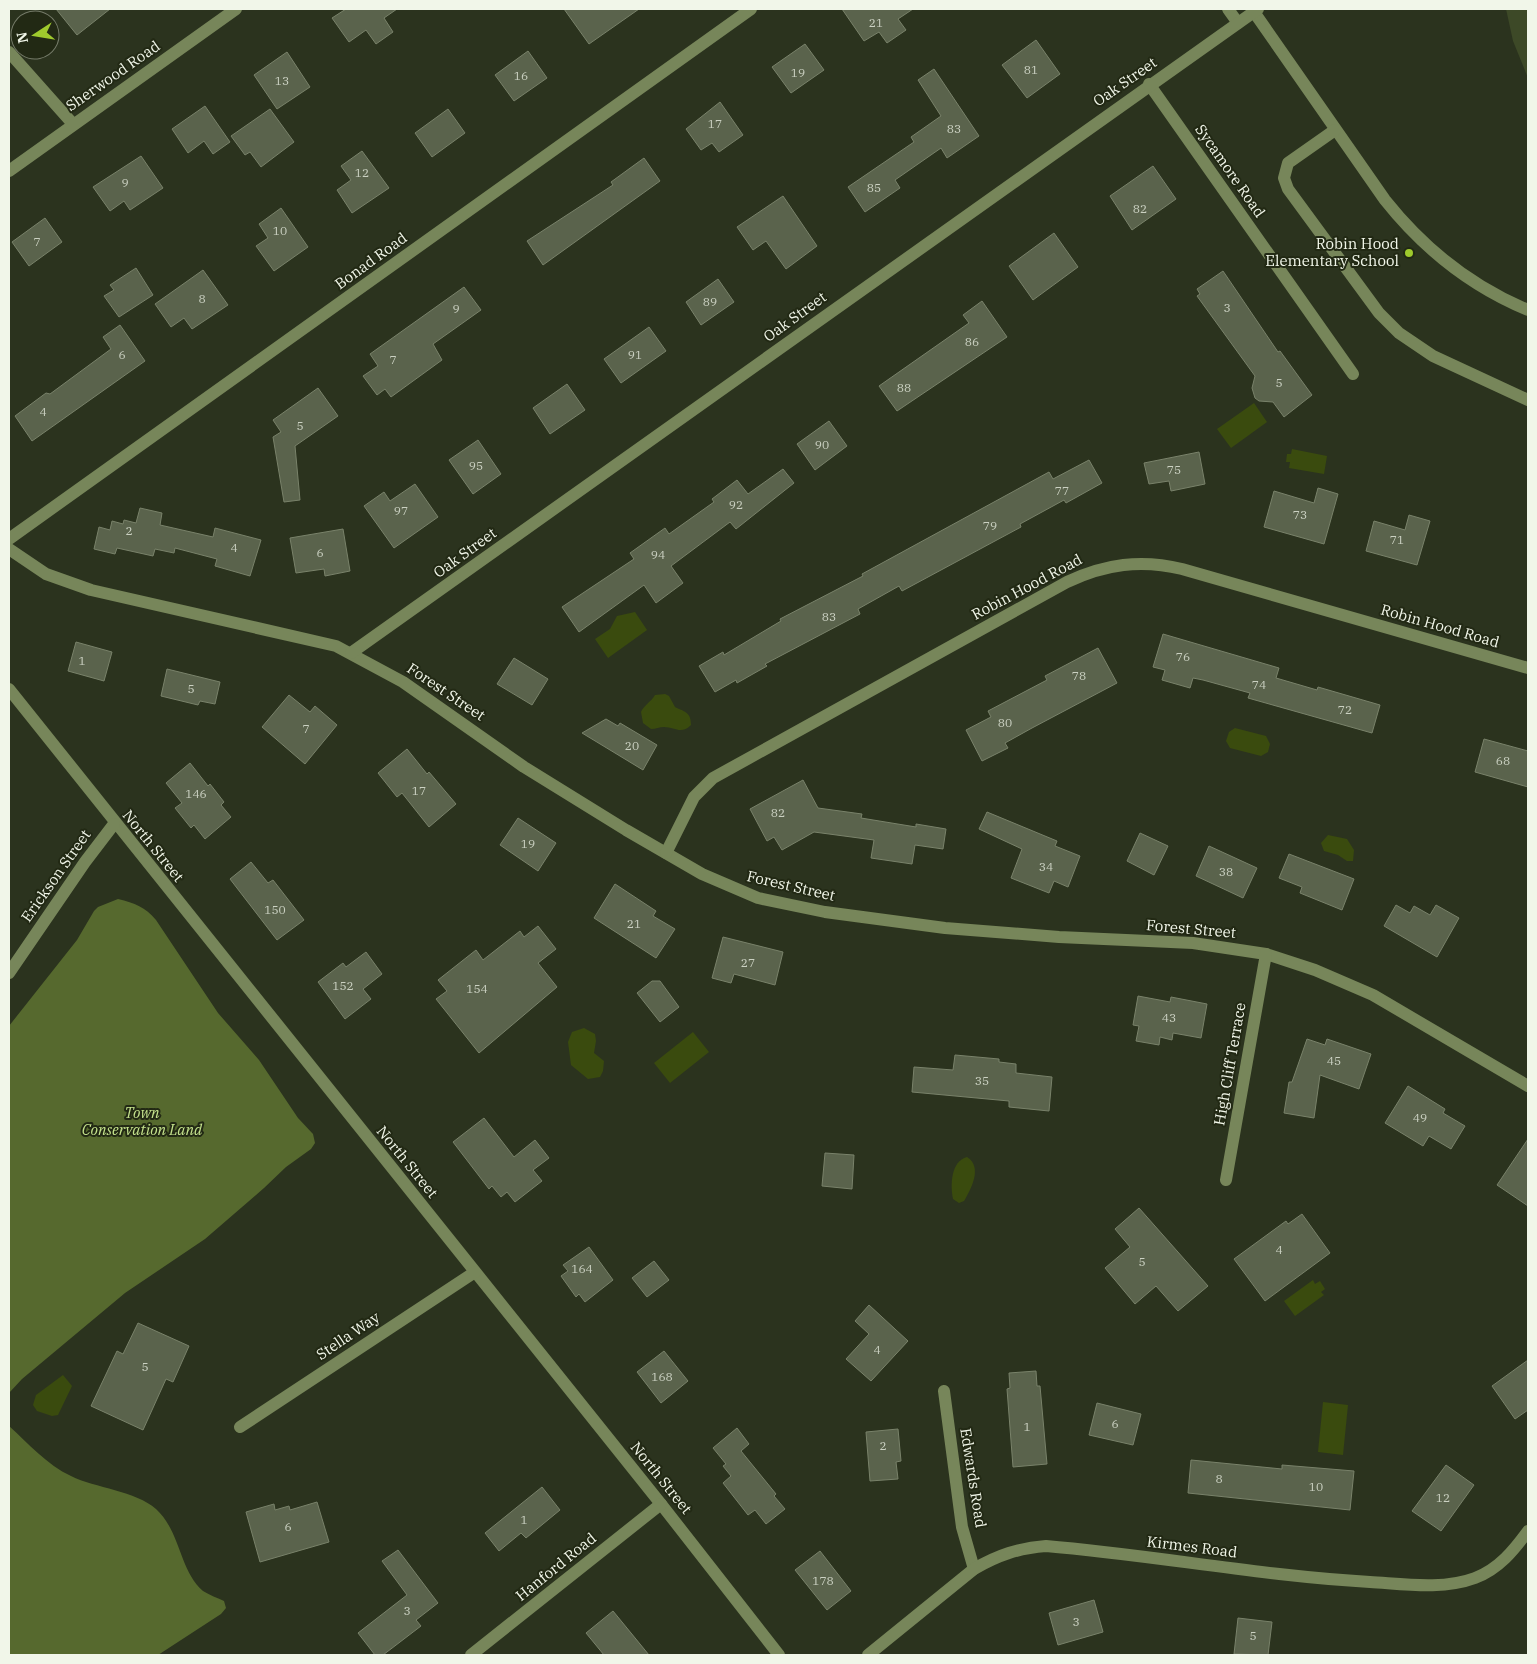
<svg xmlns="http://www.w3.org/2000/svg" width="1537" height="1664" viewBox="0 0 1537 1664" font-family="'IBM Plex Serif',serif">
<rect width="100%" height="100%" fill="#2b331e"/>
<polygon fill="#3d4927" points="1506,9 1528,9 1528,78 1513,41"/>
<g fill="#56692e">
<path d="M118 899C135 903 145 907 156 920L218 1013 259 1060 298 1118 313 1134 315 1143 311 1149 286 1167 264 1188 205 1239 125 1293 22 1379 9 1393V1026L77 940 94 911 98 907Z"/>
<path d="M9 1426C28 1443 47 1465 71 1476 95 1488 136 1491 156 1509 181 1532 179 1570 203 1591 209 1595 218 1598 224 1601L226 1608 221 1614 158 1655H9Z"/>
</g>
<g fill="#3a4b0e">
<polygon points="1254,403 1267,422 1231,448 1217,429"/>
<polygon points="1292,449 1327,456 1324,474 1289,468 1290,462 1286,462 1287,454 1291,454"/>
<polygon points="635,612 647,630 608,658 595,639 610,629 617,616"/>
<path d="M665 694 669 696 675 707C685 712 691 712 691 725 681 735 675 727 664 727 659 727 656 729 651 729L643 723 641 712C644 705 651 702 655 695Z"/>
<polygon points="1235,728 1266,736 1270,744 1268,752 1261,756 1230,748 1226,741 1229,732"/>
<polygon points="1328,835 1347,839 1354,850 1353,861 1347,861 1338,855 1324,851 1321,843"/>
<polygon points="584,1028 595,1034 596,1041 594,1053 604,1061 603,1071 600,1077 588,1079 571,1065 568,1042 572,1032"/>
<polygon points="693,1032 709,1052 670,1083 654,1063"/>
<path d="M967 1157C983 1167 971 1189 964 1201L959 1203 953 1199C950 1185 951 1161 967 1157Z"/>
<polygon points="1313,1280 1315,1284 1320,1281 1325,1289 1321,1292 1324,1295 1295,1316 1284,1301"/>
<polygon points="63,1375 72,1386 58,1415 52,1416 37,1411 33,1405 36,1395"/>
<polygon points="1323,1402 1348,1405 1343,1455 1318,1452"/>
</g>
<g fill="#5a634c" stroke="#79826a">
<polygon points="56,9 110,9 77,35"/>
<polygon points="346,9 397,9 384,18 393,32 376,44 366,30 349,42 332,18"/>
<polygon points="564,9 639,9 589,44"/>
<polygon points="842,9 913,9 898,19 906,30 887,43 879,32 864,41"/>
<polygon points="1036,40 1060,74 1027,98 1002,65"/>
<polygon points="805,44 824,70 791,93 772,67"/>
<polygon points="528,51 547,78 514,101 495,75"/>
<polygon points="287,52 310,87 277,109 254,75"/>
<polygon points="934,69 979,136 947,158 941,148 895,180 900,188 865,212 848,187 914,142 911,137 941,116 918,80"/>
<polygon points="720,102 743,135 719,152 712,143 701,150 686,129"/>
<polygon points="205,106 230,142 213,154 204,141 188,153 172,129"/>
<polygon points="270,109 294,142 261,167 250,152 245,155 231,136"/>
<polygon points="448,109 465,133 432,157 415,133"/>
<polygon points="362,151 389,188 352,213 337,190 351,180 341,166"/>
<polygon points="141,156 163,188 130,210 124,201 110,211 93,187"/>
<polygon points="644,158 660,181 543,265 527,241 613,185 611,182"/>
<polygon points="1153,166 1176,199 1132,230 1110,196"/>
<polygon points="783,196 817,246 786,269 766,241 753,250 737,227"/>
<polygon points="281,208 308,247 274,271 256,246 268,238 259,224"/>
<polygon points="45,218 62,242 29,266 12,242"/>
<polygon points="1054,233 1078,267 1033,300 1009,266"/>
<polygon points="136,268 153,295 119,317 104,296 114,290 110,285"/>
<polygon points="203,270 228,305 192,329 184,318 171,327 155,304"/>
<polygon points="1223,271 1278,352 1280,351 1312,395 1284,417 1273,402 1259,401 1255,398 1252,388 1255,376 1197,296 1200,294 1197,289"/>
<polygon points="718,279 734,302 701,325 686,302"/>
<polygon points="464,287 481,310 433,344 442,360 391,397 385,389 377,395 363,376 378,366 370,354"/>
<polygon points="982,301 1007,337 897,411 879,386 969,323 963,315"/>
<polygon points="120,325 145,361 32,441 15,416 46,393 50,394 111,349 103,337"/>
<polygon points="649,327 666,351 621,383 604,359"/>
<polygon points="567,384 585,410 550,434 533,408"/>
<polygon points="318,388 338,416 295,446 300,500 284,502 273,437 281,432 273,420"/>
<polygon points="829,421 847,446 815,470 797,444"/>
<polygon points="478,440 501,474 473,494 449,460"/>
<polygon points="1199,452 1205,484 1171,491 1169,481 1149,484 1144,463"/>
<polygon points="1089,460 1102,483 1066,503 1064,500 1020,524 1021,527 902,591 899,586 858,609 860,614 765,664 767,666 737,683 736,680 715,692 699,666 723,652 724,655 781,621 780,619 863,576 862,574 1049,472 1053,479"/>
<polygon points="783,469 794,483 736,529 730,522 671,566 683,583 656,603 644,585 579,632 562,607 634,559 630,553 665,528 669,534 714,502 712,499 737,480 748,494"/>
<polygon points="415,484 438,517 394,548 364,506 384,492 390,501"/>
<polygon points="1318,488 1338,494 1324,544 1264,527 1274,491 1314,503"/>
<polygon points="140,508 162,513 160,525 213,537 215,528 261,540 250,576 215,566 217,559 175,548 174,553 155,549 153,556 117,548 115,554 94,549 99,527 110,530 112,521 123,524 124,520 136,523"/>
<polygon points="1409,515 1430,521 1417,565 1366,551 1374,521 1405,530"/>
<polygon points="343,529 350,571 325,576 324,569 296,573 290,538"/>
<polygon points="1163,634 1279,668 1276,678 1317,690 1318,687 1380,705 1372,733 1248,698 1250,693 1203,680 1193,678 1190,688 1162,680 1165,670 1153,667"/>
<polygon points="76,642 112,652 104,681 68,671"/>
<polygon points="1098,648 1117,683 1032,728 1005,743 1008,748 982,761 966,730 991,717 988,711 1047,680 1045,676"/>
<polygon points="514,658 548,679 532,705 497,684"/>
<polygon points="167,669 220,682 215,704 200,701 198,705 161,696"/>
<polygon points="289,695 310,712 315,706 337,725 305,764 262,727"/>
<polygon points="606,719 618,726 620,723 657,745 643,770 582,733"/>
<polygon points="1484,739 1528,751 1528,787 1475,772"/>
<polygon points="407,749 427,774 429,772 456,804 429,827 402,793 397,797 378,773"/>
<polygon points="190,763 208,786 210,784 224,802 221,805 231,817 205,839 194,825 191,828 175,808 182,803 166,783"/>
<polygon points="803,780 818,808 862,814 861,818 916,827 916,824 946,829 943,849 915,845 912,864 871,858 874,840 814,832 782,850 774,837 767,841 750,809"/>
<polygon points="987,812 1057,841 1055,846 1080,856 1068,887 1054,881 1049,893 1011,878 1022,849 979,829"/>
<polygon points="518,818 556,843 538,871 500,845"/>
<polygon points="1140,833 1168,846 1154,875 1127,861"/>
<polygon points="1209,846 1257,868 1243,898 1196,876"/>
<polygon points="1289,854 1354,879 1342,910 1300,893 1302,887 1279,878"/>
<polygon points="251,862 268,883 273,880 304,920 277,940 230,879"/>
<polygon points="615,884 656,911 653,916 675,929 656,958 594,918"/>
<polygon points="1396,905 1410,913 1414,906 1430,915 1436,905 1459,918 1437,957 1384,926"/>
<polygon points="538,926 556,949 538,963 557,987 479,1053 436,999 447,991 438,980 476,950 483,960 520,931 524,937"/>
<polygon points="723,937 783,952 775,985 734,974 731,983 712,978"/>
<polygon points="366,952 382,974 363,989 371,999 345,1019 318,982 343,963 346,967"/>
<polygon points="652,981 660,981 679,1007 660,1022 637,993"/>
<polygon points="1138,996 1170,1002 1171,997 1207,1004 1201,1038 1173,1033 1172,1040 1160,1037 1159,1045 1136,1041 1139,1026 1133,1025"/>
<polygon points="1307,1039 1325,1045 1327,1039 1371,1054 1359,1089 1320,1075 1314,1118 1284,1113 1289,1082 1292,1082"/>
<polygon points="955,1055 999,1059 999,1062 1016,1064 1016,1073 1052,1077 1049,1111 1009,1107 1009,1101 912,1092 914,1067 953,1070"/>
<polygon points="1408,1086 1445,1109 1443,1113 1465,1126 1451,1149 1429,1136 1423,1146 1385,1123"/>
<polygon points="484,1118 514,1157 535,1140 549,1158 533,1170 542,1181 515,1202 507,1192 501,1197 492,1186 489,1189 453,1142"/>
<polygon points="1528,1139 1528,1206 1497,1185"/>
<polygon points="825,1153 854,1155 852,1189 822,1186"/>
<polygon points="1139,1208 1208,1286 1178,1311 1156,1286 1135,1304 1105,1268 1130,1247 1115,1229"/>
<polygon points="1302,1214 1330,1253 1265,1301 1234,1259 1286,1221 1288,1224"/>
<polygon points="589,1247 613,1280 585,1302 579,1294 576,1297 561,1276 568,1271 563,1265"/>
<polygon points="654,1261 669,1280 647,1297 632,1278"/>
<polygon points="869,1305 908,1341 871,1381 846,1359 869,1334 855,1321"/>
<polygon points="138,1323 189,1346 173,1382 166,1379 143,1430 91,1406 117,1351 123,1354"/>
<polygon points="664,1351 688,1381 661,1403 637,1372"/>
<polygon points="1528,1360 1528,1410 1515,1419 1492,1386"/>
<polygon points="1036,1371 1037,1386 1040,1386 1047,1464 1013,1467 1007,1389 1010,1388 1009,1373"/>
<polygon points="1097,1403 1141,1414 1133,1445 1089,1435"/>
<polygon points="737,1428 749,1444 741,1451 776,1494 774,1496 785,1509 766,1524 755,1510 748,1515 723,1483 731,1476 723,1466 726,1464 713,1448"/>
<polygon points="898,1429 901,1461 896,1462 898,1479 870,1481 866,1432"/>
<polygon points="1191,1460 1282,1469 1282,1465 1354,1471 1350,1510 1188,1493"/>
<polygon points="1446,1465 1474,1485 1441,1531 1412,1511"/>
<polygon points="542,1487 560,1510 526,1538 521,1533 499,1551 485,1533"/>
<polygon points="317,1502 329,1542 260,1562 246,1512 274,1504 275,1510 289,1506 290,1510"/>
<polygon points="398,1550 438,1603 416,1620 421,1626 383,1655 375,1655 358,1633 407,1595 382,1561"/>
<polygon points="820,1551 851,1591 827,1610 795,1570"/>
<polygon points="1094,1600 1103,1632 1058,1645 1049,1613"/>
<polygon points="613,1611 649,1655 604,1655 586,1633"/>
<polygon points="1238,1618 1272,1622 1268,1655 1234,1654"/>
</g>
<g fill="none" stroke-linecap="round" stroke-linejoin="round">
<g stroke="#77865a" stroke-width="12">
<polyline points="1228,9 1238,23"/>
<path d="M1254 12 1385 200C1424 249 1470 286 1528 310"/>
<polyline points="9,52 73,124"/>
<polyline points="1149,84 1353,374"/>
<polyline points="1335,130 1288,163 1284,178 1288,189 1379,313 1399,333 1433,356 1528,400"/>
<polyline points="9,171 236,9"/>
<polyline points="9,539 751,9"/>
<polyline points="9,549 46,574 91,590 336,646 403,682 524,767 626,830 702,874 758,898 825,912 945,928 1059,937 1193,943 1266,954 1315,970 1373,995 1528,1086"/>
<polyline points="351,653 1258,9"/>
<polyline points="9,689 661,1504 779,1655"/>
<path d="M666 853 694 797 713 778 1067 582C1105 564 1141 559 1182 569L1528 668"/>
<polyline points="9,973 85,862 114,824"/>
<polyline points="1226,1180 1266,954"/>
<polyline points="944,1391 962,1527 974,1569"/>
<polyline points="240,1427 475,1272"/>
<polyline points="471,1655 661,1504"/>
<path d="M868 1655 974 1569C998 1555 1019 1548 1046 1546 1154 1555 1261 1576 1370 1582 1404 1584 1443 1590 1475 1578 1499 1569 1514 1550 1528 1531"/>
</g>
</g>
<circle fill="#9fca2d" stroke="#222914" stroke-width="2" cx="1409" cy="253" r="5"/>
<g text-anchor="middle" stroke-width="4" stroke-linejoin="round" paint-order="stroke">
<g font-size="12" fill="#cbd1c2">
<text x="876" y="27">21</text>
<text x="1031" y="74">81</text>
<text x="798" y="77">19</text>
<text x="521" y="80">16</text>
<text x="282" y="85">13</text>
<text x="715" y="128">17</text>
<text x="954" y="133">83</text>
<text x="362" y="177">12</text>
<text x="125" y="187">9</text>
<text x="874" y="192">85</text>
<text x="1140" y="213">82</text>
<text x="280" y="235">10</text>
<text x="37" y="246">7</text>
<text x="202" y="303">8</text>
<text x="710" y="306">89</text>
<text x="1227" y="312">3</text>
<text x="456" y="313">9</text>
<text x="972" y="346">86</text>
<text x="122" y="359">6</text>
<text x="635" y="359">91</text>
<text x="393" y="364">7</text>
<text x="1279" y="387">5</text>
<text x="904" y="392">88</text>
<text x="43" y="416">4</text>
<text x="300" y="430">5</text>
<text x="822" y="449">90</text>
<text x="476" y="470">95</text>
<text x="1174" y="474">75</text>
<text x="1062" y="495">77</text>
<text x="736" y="509">92</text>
<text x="401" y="515">97</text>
<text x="1300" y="519">73</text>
<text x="990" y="530">79</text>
<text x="129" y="535">2</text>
<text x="1397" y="544">71</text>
<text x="234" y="552">4</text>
<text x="320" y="557">6</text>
<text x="658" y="559">94</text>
<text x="829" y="621">83</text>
<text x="1183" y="661">76</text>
<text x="82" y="665">1</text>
<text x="1079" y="680">78</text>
<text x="1259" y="689">74</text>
<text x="191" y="693">5</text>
<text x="1345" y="714">72</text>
<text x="1005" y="727">80</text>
<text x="306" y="733">7</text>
<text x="632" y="750">20</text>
<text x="1503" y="765">68</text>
<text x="419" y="795">17</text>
<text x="196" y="798">146</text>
<text x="778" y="817">82</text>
<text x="528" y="848">19</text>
<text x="1046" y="871">34</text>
<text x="1226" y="876">38</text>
<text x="275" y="914">150</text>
<text x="634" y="928">21</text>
<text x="748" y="967">27</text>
<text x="343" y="990">152</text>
<text x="477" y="993">154</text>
<text x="1169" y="1022">43</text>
<text x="1334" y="1065">45</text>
<text x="982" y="1085">35</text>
<text x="1420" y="1122">49</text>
<text x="1279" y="1254">4</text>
<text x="1142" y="1266">5</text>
<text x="582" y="1273">164</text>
<text x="877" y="1354">4</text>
<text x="145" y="1371">5</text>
<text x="662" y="1381">168</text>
<text x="1115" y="1428">6</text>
<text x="1027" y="1431">1</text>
<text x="883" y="1450">2</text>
<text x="1219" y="1483">8</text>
<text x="1316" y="1491">10</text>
<text x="1443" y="1502">12</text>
<text x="524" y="1524">1</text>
<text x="288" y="1531">6</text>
<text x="823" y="1585">178</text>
<text x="407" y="1615">3</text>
<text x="1076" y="1626">3</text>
<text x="1253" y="1640">5</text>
</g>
<g font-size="15" fill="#f1f6e9" stroke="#222914">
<text transform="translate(113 76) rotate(-35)" y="5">Sherwood Road</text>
<text transform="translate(1125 82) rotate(-35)" y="5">Oak Street</text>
<text transform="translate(1230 171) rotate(55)" y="5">Sycamore Road</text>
<text transform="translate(371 261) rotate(-36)" y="5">Bonad Road</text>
<text transform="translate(795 317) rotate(-36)" y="5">Oak Street</text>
<text transform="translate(465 553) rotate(-36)" y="5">Oak Street</text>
<text transform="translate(1027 587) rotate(-28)" y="5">Robin Hood Road</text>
<text transform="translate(1440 626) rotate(16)" y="5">Robin Hood Road</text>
<text transform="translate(446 692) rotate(34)" y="5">Forest Street</text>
<text transform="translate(153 846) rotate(51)" y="5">North Street</text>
<text transform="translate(56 876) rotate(-55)" y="5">Erickson Street</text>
<text transform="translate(791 886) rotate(13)" y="5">Forest Street</text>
<text transform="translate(1191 929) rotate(5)" y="5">Forest Street</text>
<text transform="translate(1230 1064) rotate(-80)" y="5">High Cliff Terrace</text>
<text transform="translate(407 1162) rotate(51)" y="5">North Street</text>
<text transform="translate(348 1336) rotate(-34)" y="5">Stella Way</text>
<text transform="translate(661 1478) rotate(51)" y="5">North Street</text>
<text transform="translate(973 1478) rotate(81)" y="5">Edwards Road</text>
<text transform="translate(1192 1547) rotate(7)" y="5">Kirmes Road</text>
<text transform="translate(556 1567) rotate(-39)" y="5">Hanford Road</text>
</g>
<g font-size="15" fill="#f1f6e9" stroke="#222914" text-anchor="end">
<text x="1399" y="249">Robin Hood<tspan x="1399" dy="17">Elementary School</tspan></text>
</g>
<g font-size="15" font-style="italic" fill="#c5e38d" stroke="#222914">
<text x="142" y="1118">Town<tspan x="142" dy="17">Conservation Land</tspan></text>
</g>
</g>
<rect width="1537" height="1664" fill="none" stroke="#f1f6e9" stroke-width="20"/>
<g transform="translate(35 35) rotate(258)"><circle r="24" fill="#222914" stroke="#757b69"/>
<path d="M0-4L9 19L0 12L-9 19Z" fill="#9fca2d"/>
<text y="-8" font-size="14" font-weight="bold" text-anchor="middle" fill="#f1f6e9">N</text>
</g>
</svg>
